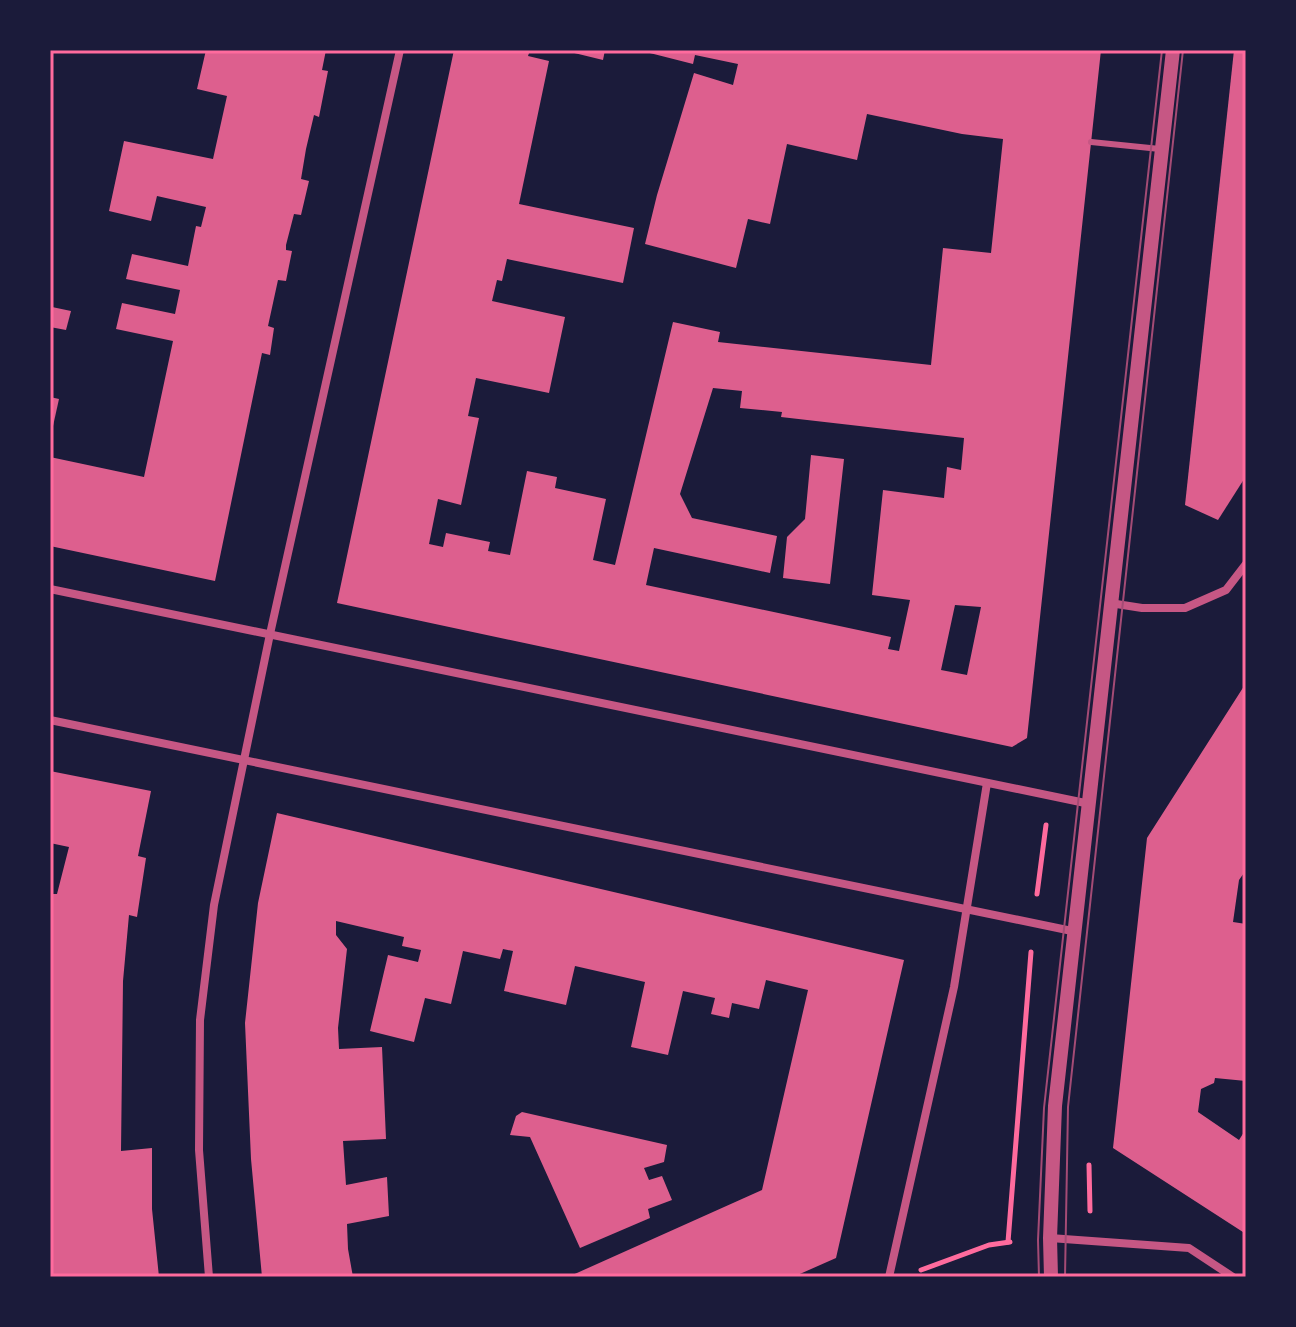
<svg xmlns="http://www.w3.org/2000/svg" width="1296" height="1327" viewBox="0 0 1296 1327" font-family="'Fira Sans',sans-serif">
<rect width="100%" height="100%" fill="#1b1b3a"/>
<g fill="#dd5f8e" fill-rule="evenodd">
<polygon points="206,50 235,53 236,50 326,50 322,70 328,71 319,117 314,115 306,149 301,179 309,181 301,215 294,214 286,245 286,250 292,251 286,281 278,280 268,326 274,328 270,355 262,353 215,581 50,546 50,457 144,477 173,341 116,329 122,303 175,314 180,290 126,279 132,254 188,266 196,226 201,227 206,207 157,196 151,221 109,211 124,141 213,159 227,96 197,89"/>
<path d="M454 50H530L528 56 549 61 519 204 634 228 623 283 507 259 502 281 497 280 492 301 565 317 549 393 476 378 468 416 479 418 461 505 438 499 429 544 443 547 446 533 490 542 488 551 510 555 527 471 557 477 555 488 606 499 593 560 615 565 673 322 720 332 718 342 931 365 943 248 991 253 1003 139 962 134 867 114 857 160 787 144 770 224 748 219 736 268 645 244 657 195 694 73 733 85 738 64 695 55 693 64 638 50H1101L1027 738 1012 747 337 603ZM713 388 742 391 740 408 782 412 781 417 964 438 961 470 947 467 944 498 883 490 872 595 910 600 899 651 888 649 891 637 646 585 654 548 770 573 777 536 692 518 680 494ZM955 605 981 607 967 675 941 670Z"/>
<polygon points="562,50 605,50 603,60"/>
<polygon points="1234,50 1246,50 1246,476 1218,520 1185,505"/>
<polygon points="52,307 71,311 66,330 50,327"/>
<polygon points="50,397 59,399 51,435 50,435"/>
<polygon points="811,455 844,459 830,584 783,578 787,537 805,519"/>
<polygon points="1246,683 1246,870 1239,880 1233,922 1246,924 1246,1081 1215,1078 1214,1083 1201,1089 1198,1112 1239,1140 1246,1129 1246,1234 1113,1148 1147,838"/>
<polygon points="50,771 151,791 138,856 146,858 137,917 129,915 123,981 121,1151 152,1148 152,1209 159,1277 50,1277 50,894 57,894 69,847 50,843"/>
<polygon points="277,813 904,960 836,1258 793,1277 568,1277 762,1190 808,990 766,980 759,1009 732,1003 729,1018 711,1014 715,998 683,991 668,1055 631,1047 645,982 575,966 566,1005 504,991 513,951 503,949 500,959 463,951 451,1004 425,998 414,1042 370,1031 388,955 418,962 421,950 402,946 404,937 336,921 336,935 347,949 338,1028 339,1049 382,1047 386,1139 343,1141 346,1185 387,1177 389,1216 347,1224 348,1249 353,1277 262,1277 251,1159 245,1023 258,903"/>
<polygon points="522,1112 667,1145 664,1162 644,1168 649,1180 662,1176 672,1200 648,1209 650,1218 580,1248 530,1137 510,1135 516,1116"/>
</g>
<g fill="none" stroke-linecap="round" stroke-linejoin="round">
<g stroke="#ff6b9d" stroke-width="5">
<polyline points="1037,894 1046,825"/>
<polyline points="1089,1165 1090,1211"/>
<polyline points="1008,1242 1031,952"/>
<polyline points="921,1270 989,1245 1010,1242"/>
</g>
<polyline stroke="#c65784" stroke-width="6" points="1091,142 1160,149"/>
<g stroke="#c65784" stroke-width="8">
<polyline points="50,589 1090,804"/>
<polyline points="1110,603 1142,608 1185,608 1226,590 1246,564"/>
<polyline points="50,720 1072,931"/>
<polyline points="1050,1238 1189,1248 1233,1277"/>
<polyline points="209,1277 199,1150 200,1020 214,905 270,634 400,50"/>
<polyline points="889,1277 954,987 987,783"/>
</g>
<polyline stroke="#c65784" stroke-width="14" points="1051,1277 1050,1238 1055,1106 1173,50"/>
<g stroke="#a44b75" stroke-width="2">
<polyline points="1039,1277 1038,1240 1044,1108 1162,50"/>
<polyline points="1065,1277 1068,1107 1183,50"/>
</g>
</g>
<rect width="1296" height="1327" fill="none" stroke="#1b1b3a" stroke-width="104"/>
<rect x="52" y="52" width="1192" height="1223" fill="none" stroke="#ff6b9d" stroke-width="3"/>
</svg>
